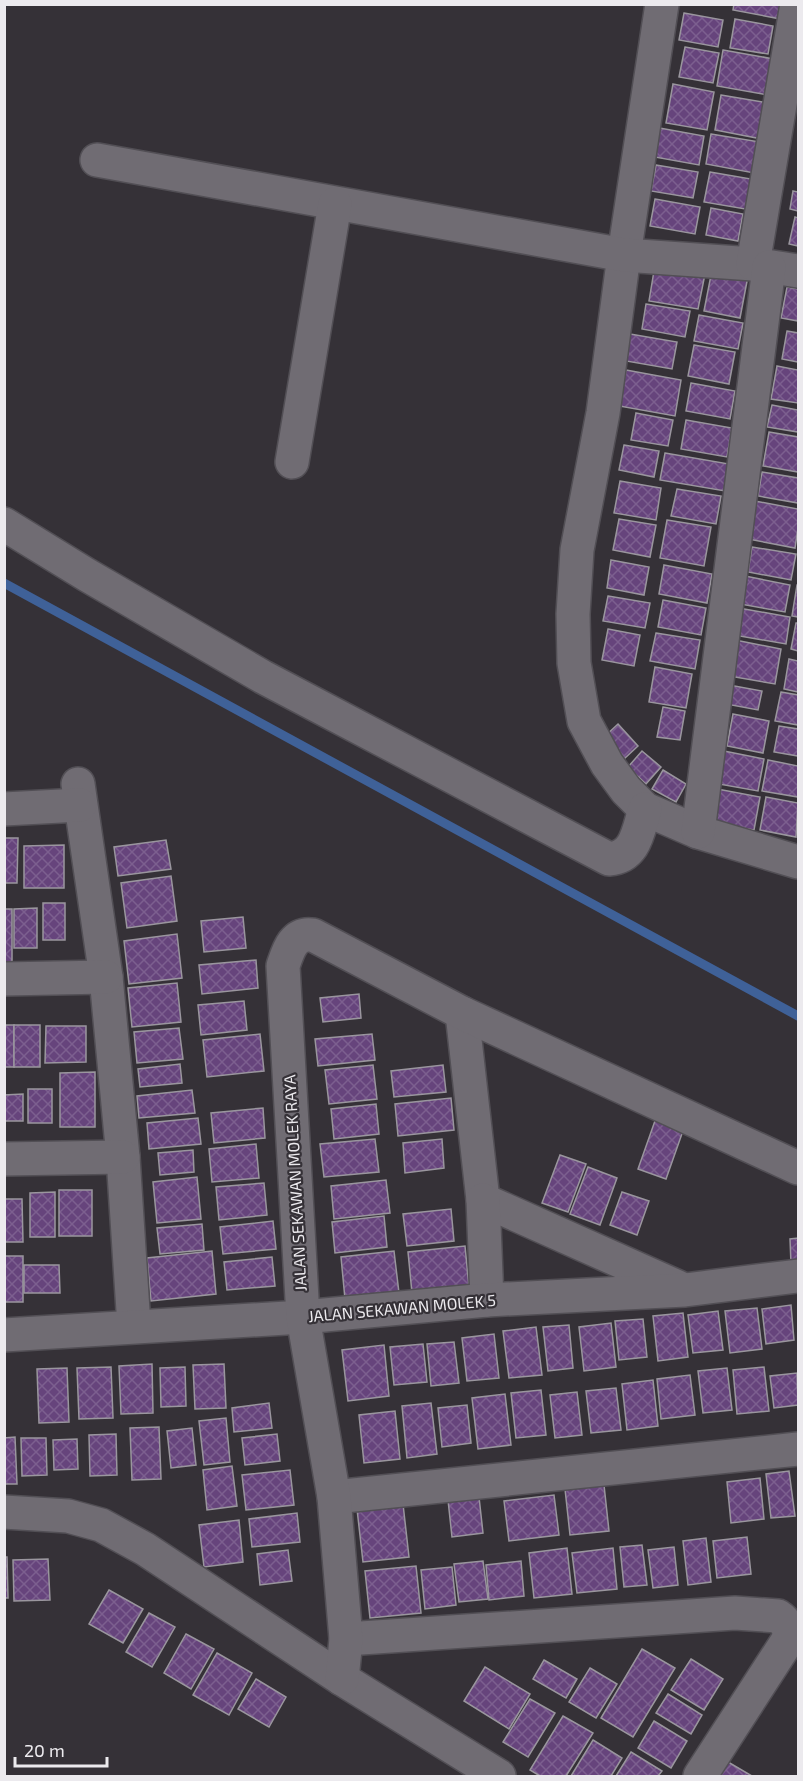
<svg xmlns="http://www.w3.org/2000/svg" width="803" height="1781" viewBox="0 0 803 1781" font-family="'Exo 2',sans-serif">
<defs>
<pattern id="building-cross-hatch" width="8" height="8" patternUnits="userSpaceOnUse" patternTransform="scale(1.5)"><rect width="8" height="8" fill="#66447c"/><path d="M0 0l8 8M0 8l8-8" fill="none" stroke="#7c5f8f"/></pattern>
</defs>
<rect width="100%" height="100%" fill="#353137"/>
<g fill="none" stroke-linecap="round" stroke-linejoin="round">
<polyline stroke="#3f6198" stroke-width="9" points="4,583 798,1016"/>
</g>
<g fill="url(#building-cross-hatch)" stroke="#9a969e" stroke-width="1.5">
<polygon points="734,4 789,4 786,20 733,10"/>
<polygon points="684,13 723,20 718,47 679,40"/>
<polygon points="735,19 773,26 768,54 730,48"/>
<polygon points="685,47 719,53 713,83 679,77"/>
<polygon points="723,50 774,59 768,95 717,86"/>
<polygon points="673,84 714,92 707,130 666,123"/>
<polygon points="721,95 768,103 762,139 715,130"/>
<polygon points="654,127 704,136 699,165 649,156"/>
<polygon points="711,134 760,142 754,173 706,164"/>
<polygon points="656,165 698,172 693,198 651,191"/>
<polygon points="710,172 757,180 751,210 704,202"/>
<polygon points="793,191 798,192 798,211 790,209"/>
<polygon points="655,199 700,207 695,234 650,226"/>
<polygon points="711,208 743,214 738,241 706,235"/>
<polygon points="795,217 798,218 798,246 789,244"/>
<polygon points="655,265 705,274 698,309 649,301"/>
<polygon points="712,270 748,276 740,318 704,311"/>
<polygon points="787,287 798,289 798,321 781,318"/>
<polygon points="646,304 690,311 685,337 642,329"/>
<polygon points="699,315 743,323 738,349 694,341"/>
<polygon points="787,331 798,333 798,362 782,359"/>
<polygon points="630,334 677,342 672,369 626,361"/>
<polygon points="694,345 735,352 729,384 688,376"/>
<polygon points="777,366 798,370 798,403 771,399"/>
<polygon points="626,370 681,380 675,416 619,406"/>
<polygon points="691,383 735,391 730,419 686,411"/>
<polygon points="772,405 798,410 798,432 767,427"/>
<polygon points="636,413 673,420 668,446 631,440"/>
<polygon points="686,420 732,428 727,457 681,449"/>
<polygon points="769,432 798,437 798,472 763,466"/>
<polygon points="624,445 659,451 654,477 619,470"/>
<polygon points="665,453 729,464 725,491 660,480"/>
<polygon points="762,472 798,478 798,503 758,496"/>
<polygon points="620,481 661,488 656,520 614,513"/>
<polygon points="677,489 721,496 716,524 671,516"/>
<polygon points="755,501 798,509 798,528 795,548 748,539"/>
<polygon points="619,519 656,525 650,557 613,550"/>
<polygon points="667,520 711,527 704,566 660,558"/>
<polygon points="752,547 796,554 791,580 748,572"/>
<polygon points="611,560 649,567 644,595 607,588"/>
<polygon points="664,565 712,574 707,603 659,594"/>
<polygon points="745,576 790,585 785,612 740,604"/>
<polygon points="797,585 798,585 798,617 792,616"/>
<polygon points="608,596 650,603 645,628 603,621"/>
<polygon points="663,600 706,608 701,635 658,627"/>
<polygon points="733,607 790,617 786,644 728,634"/>
<polygon points="796,623 798,623 798,651 791,649"/>
<polygon points="608,629 640,635 634,666 602,660"/>
<polygon points="656,633 700,640 695,669 650,661"/>
<polygon points="730,639 781,649 775,684 723,675"/>
<polygon points="789,659 798,661 798,692 784,689"/>
<polygon points="655,667 692,674 686,708 649,702"/>
<polygon points="729,685 762,691 758,710 726,704"/>
<polygon points="781,692 798,695 798,725 775,721"/>
<polygon points="663,707 685,711 680,740 657,737"/>
<polygon points="733,714 769,721 763,753 727,746"/>
<polygon points="618,724 638,746 624,759 603,738"/>
<polygon points="779,726 798,729 798,756 774,752"/>
<polygon points="719,750 764,759 758,791 713,783"/>
<polygon points="642,751 661,767 646,784 628,767"/>
<polygon points="768,760 798,766 798,797 762,791"/>
<polygon points="663,770 686,784 676,802 652,789"/>
<polygon points="712,788 760,797 754,830 706,822"/>
<polygon points="766,797 798,803 796,837 760,830"/>
<polygon points="4,838 18,838 17,883 4,883"/>
<polygon points="166,840 171,869 118,876 114,847"/>
<polygon points="64,845 64,888 24,888 24,846"/>
<polygon points="171,876 177,921 127,928 121,883"/>
<rect x="43" y="903" width="22" height="37"/>
<polygon points="37,908 37,948 14,948 14,909"/>
<rect x="4" y="909" width="8" height="55"/>
<polygon points="243,917 246,948 204,952 201,921"/>
<polygon points="177,934 182,978 129,984 124,941"/>
<polygon points="256,960 258,988 202,994 199,965"/>
<polygon points="177,983 181,1022 132,1027 128,988"/>
<polygon points="359,994 361,1018 323,1022 320,998"/>
<polygon points="244,1001 247,1030 201,1035 198,1005"/>
<rect x="4" y="1025" width="10" height="42"/>
<rect x="14" y="1025" width="26" height="42"/>
<polygon points="46,1026 86,1026 86,1062 45,1063"/>
<polygon points="179,1028 183,1059 137,1063 134,1032"/>
<polygon points="260,1034 264,1071 207,1077 203,1040"/>
<polygon points="372,1034 375,1060 318,1066 315,1039"/>
<polygon points="180,1064 182,1083 140,1087 138,1069"/>
<polygon points="373,1065 377,1099 329,1104 325,1070"/>
<polygon points="443,1065 446,1092 394,1097 391,1071"/>
<polygon points="95,1072 95,1127 60,1127 60,1073"/>
<rect x="28" y="1089" width="24" height="34"/>
<polygon points="192,1090 195,1113 139,1118 137,1096"/>
<polygon points="23,1094 23,1121 4,1121 4,1095"/>
<polygon points="451,1098 454,1130 398,1136 395,1104"/>
<polygon points="376,1104 379,1134 334,1139 331,1109"/>
<polygon points="263,1108 265,1138 214,1143 211,1113"/>
<polygon points="198,1118 201,1144 149,1149 147,1123"/>
<polygon points="656,1118 684,1128 666,1179 638,1169"/>
<polygon points="375,1139 379,1172 324,1177 320,1144"/>
<polygon points="442,1139 444,1168 405,1173 403,1143"/>
<polygon points="256,1144 259,1178 212,1182 209,1149"/>
<polygon points="193,1150 194,1172 160,1175 158,1153"/>
<polygon points="560,1155 586,1164 568,1212 542,1203"/>
<polygon points="588,1167 617,1178 600,1225 570,1214"/>
<polygon points="197,1177 201,1219 157,1223 153,1182"/>
<polygon points="386,1180 390,1213 334,1219 331,1186"/>
<polygon points="264,1183 267,1215 219,1220 216,1187"/>
<rect x="59" y="1190" width="33" height="46"/>
<polygon points="55,1192 55,1237 30,1237 30,1193"/>
<polygon points="622,1192 649,1201 637,1235 610,1225"/>
<polygon points="4,1199 22,1199 23,1242 4,1242"/>
<polygon points="451,1209 454,1241 407,1246 403,1214"/>
<polygon points="384,1216 387,1247 335,1253 332,1222"/>
<polygon points="273,1221 276,1249 223,1254 220,1227"/>
<polygon points="202,1224 204,1250 160,1254 157,1228"/>
<polygon points="798,1238 798,1263 791,1264 790,1239"/>
<polygon points="465,1246 469,1287 412,1293 408,1252"/>
<polygon points="212,1251 216,1294 151,1301 147,1258"/>
<polygon points="394,1251 399,1293 345,1299 341,1257"/>
<rect x="4" y="1256" width="19" height="46"/>
<polygon points="272,1257 275,1286 227,1290 224,1262"/>
<polygon points="24,1265 59,1265 60,1293 24,1293"/>
<polygon points="791,1305 794,1340 766,1344 762,1309"/>
<polygon points="757,1308 762,1349 730,1353 725,1311"/>
<polygon points="718,1311 723,1350 693,1353 688,1315"/>
<polygon points="683,1313 688,1357 658,1361 653,1316"/>
<polygon points="643,1319 647,1357 619,1360 615,1321"/>
<polygon points="611,1323 616,1367 584,1371 579,1327"/>
<polygon points="569,1325 573,1368 548,1371 543,1327"/>
<polygon points="536,1327 542,1375 509,1378 503,1331"/>
<polygon points="494,1334 499,1378 467,1381 462,1338"/>
<polygon points="454,1342 459,1383 431,1386 427,1344"/>
<polygon points="423,1344 427,1382 394,1385 390,1347"/>
<polygon points="384,1345 389,1396 348,1401 342,1350"/>
<polygon points="152,1364 153,1413 121,1414 119,1366"/>
<polygon points="224,1364 226,1408 195,1409 193,1365"/>
<polygon points="111,1367 113,1418 79,1419 77,1368"/>
<polygon points="185,1367 186,1406 161,1407 160,1368"/>
<polygon points="764,1367 769,1411 737,1414 733,1370"/>
<polygon points="67,1368 69,1422 39,1423 37,1369"/>
<polygon points="727,1368 732,1410 703,1413 698,1371"/>
<polygon points="797,1373 798,1405 774,1408 770,1376"/>
<polygon points="690,1375 695,1415 661,1419 657,1379"/>
<polygon points="653,1380 658,1426 627,1430 622,1384"/>
<polygon points="616,1388 621,1430 591,1433 586,1391"/>
<polygon points="541,1390 546,1435 516,1438 511,1393"/>
<polygon points="577,1392 582,1435 555,1438 550,1395"/>
<polygon points="505,1394 511,1445 478,1449 472,1398"/>
<polygon points="269,1403 272,1428 234,1432 232,1408"/>
<polygon points="431,1403 437,1454 407,1458 402,1406"/>
<polygon points="467,1405 471,1443 442,1447 438,1408"/>
<polygon points="395,1411 400,1459 364,1463 359,1415"/>
<polygon points="226,1418 230,1462 204,1465 199,1421"/>
<polygon points="159,1427 161,1479 132,1480 130,1428"/>
<polygon points="192,1428 196,1465 171,1468 167,1431"/>
<polygon points="116,1434 117,1475 90,1476 89,1435"/>
<polygon points="277,1434 280,1461 245,1465 242,1438"/>
<polygon points="15,1437 17,1484 4,1484 4,1438"/>
<polygon points="21,1438 46,1438 47,1475 22,1476"/>
<polygon points="77,1439 78,1469 54,1470 53,1440"/>
<polygon points="232,1466 237,1506 207,1510 203,1470"/>
<polygon points="290,1470 294,1505 246,1510 242,1475"/>
<polygon points="789,1471 795,1516 771,1518 766,1474"/>
<polygon points="760,1478 764,1519 731,1523 727,1482"/>
<polygon points="604,1485 609,1531 570,1535 565,1489"/>
<polygon points="554,1495 559,1535 509,1541 504,1501"/>
<polygon points="479,1497 483,1533 452,1537 448,1500"/>
<polygon points="403,1504 409,1557 363,1562 357,1509"/>
<polygon points="297,1513 300,1542 252,1547 249,1519"/>
<polygon points="239,1520 243,1562 204,1567 199,1525"/>
<polygon points="747,1537 751,1574 717,1578 713,1541"/>
<polygon points="706,1538 711,1582 688,1585 683,1541"/>
<polygon points="642,1545 647,1585 624,1587 620,1547"/>
<polygon points="674,1547 678,1585 653,1588 648,1550"/>
<polygon points="567,1548 572,1594 534,1598 529,1553"/>
<polygon points="613,1548 617,1589 577,1593 572,1553"/>
<polygon points="288,1550 292,1581 260,1585 257,1554"/>
<polygon points="4,1557 7,1557 8,1598 4,1598"/>
<polygon points="48,1559 50,1600 14,1601 13,1560"/>
<polygon points="483,1561 488,1599 459,1602 454,1564"/>
<polygon points="521,1561 524,1596 489,1600 486,1565"/>
<polygon points="416,1566 421,1613 370,1618 365,1571"/>
<polygon points="452,1567 456,1605 425,1609 421,1570"/>
<polygon points="109,1590 143,1609 123,1643 89,1624"/>
<polygon points="149,1613 175,1627 152,1667 126,1652"/>
<polygon points="186,1634 214,1649 191,1689 164,1673"/>
<polygon points="642,1649 675,1668 633,1737 601,1718"/>
<polygon points="217,1653 252,1673 229,1715 193,1695"/>
<polygon points="691,1659 723,1679 704,1710 671,1690"/>
<polygon points="544,1660 577,1679 566,1698 533,1679"/>
<polygon points="485,1667 530,1694 509,1729 464,1701"/>
<polygon points="590,1668 617,1684 596,1718 569,1702"/>
<polygon points="256,1679 286,1697 269,1727 238,1709"/>
<polygon points="668,1694 702,1715 691,1734 656,1713"/>
<polygon points="530,1699 555,1713 528,1757 503,1742"/>
<polygon points="563,1716 593,1733 566,1776 540,1776 530,1770"/>
<polygon points="654,1721 687,1741 671,1768 638,1748"/>
<polygon points="593,1740 622,1758 611,1776 571,1776"/>
<polygon points="631,1752 662,1771 658,1776 616,1776"/>
<polygon points="728,1762 752,1776 719,1776"/>
</g>
<g fill="none" stroke-linecap="round" stroke-linejoin="round">
<g stroke="#524f55" stroke-width="36">
<g id="minor">
<polyline points="662,4 624,255 603,413 577,550 573,614 574,663 584,721 607,764 626,790 645,809 698,832 798,862"/>
<polyline points="97,160 624,255 753,264 798,271"/>
<polyline points="753,264 797,4"/>
<polyline points="292,462 335,204"/>
<path d="M4 524 87 575 263 677 609 859C636 857 638 831 645 809"/>
<polyline points="78,784 106,977 123,1157 134,1326"/>
<polyline points="4,809 80,805"/>
<polyline points="698,832 769,267"/>
<polyline points="4,979 106,977"/>
<polyline points="462,1013 483,1200 678,1287"/>
<polyline points="4,1159 123,1157"/>
<polyline points="483,1200 487,1300"/>
<polyline points="4,1335 303,1317 487,1300 685,1290 798,1276"/>
<polyline points="334,1497 798,1449"/>
<polyline points="4,1512 68,1516 101,1525 145,1549 342,1679 499,1776"/>
<path d="M346 1639 735 1613 778 1616C786 1621 789 1628 790 1637L700 1776"/>
<path d="M342 1679 346 1639 334 1497 303 1317 283 966C288 951 293 932 313 935L462 1013 798 1168"/>
</g>
</g>
<use href="#minor" stroke="#706c73" stroke-width="33"/>
</g>
<g text-anchor="middle" stroke-width="4.5" stroke-linejoin="round" paint-order="stroke">
<g font-size="16" fill="#eceaee" stroke="#353137">
<text transform="translate(295 1183) rotate(-93)" y="6">JALAN SEKAWAN MOLEK RAYA</text>
<text transform="translate(402 1308) rotate(-5)" y="6">JALAN SEKAWAN MOLEK 5</text>
</g>
</g>
<rect width="803" height="1781" fill="none" stroke="#eceaee" stroke-width="12"/>
<path d="M15 1757v9h92v-9" fill="none" stroke="#eceaee" stroke-width="3"/>
<text x="24" y="1757" font-size="18" fill="#eceaee" stroke="#353137" stroke-width="4.5" paint-order="stroke">20 m</text>
</svg>
